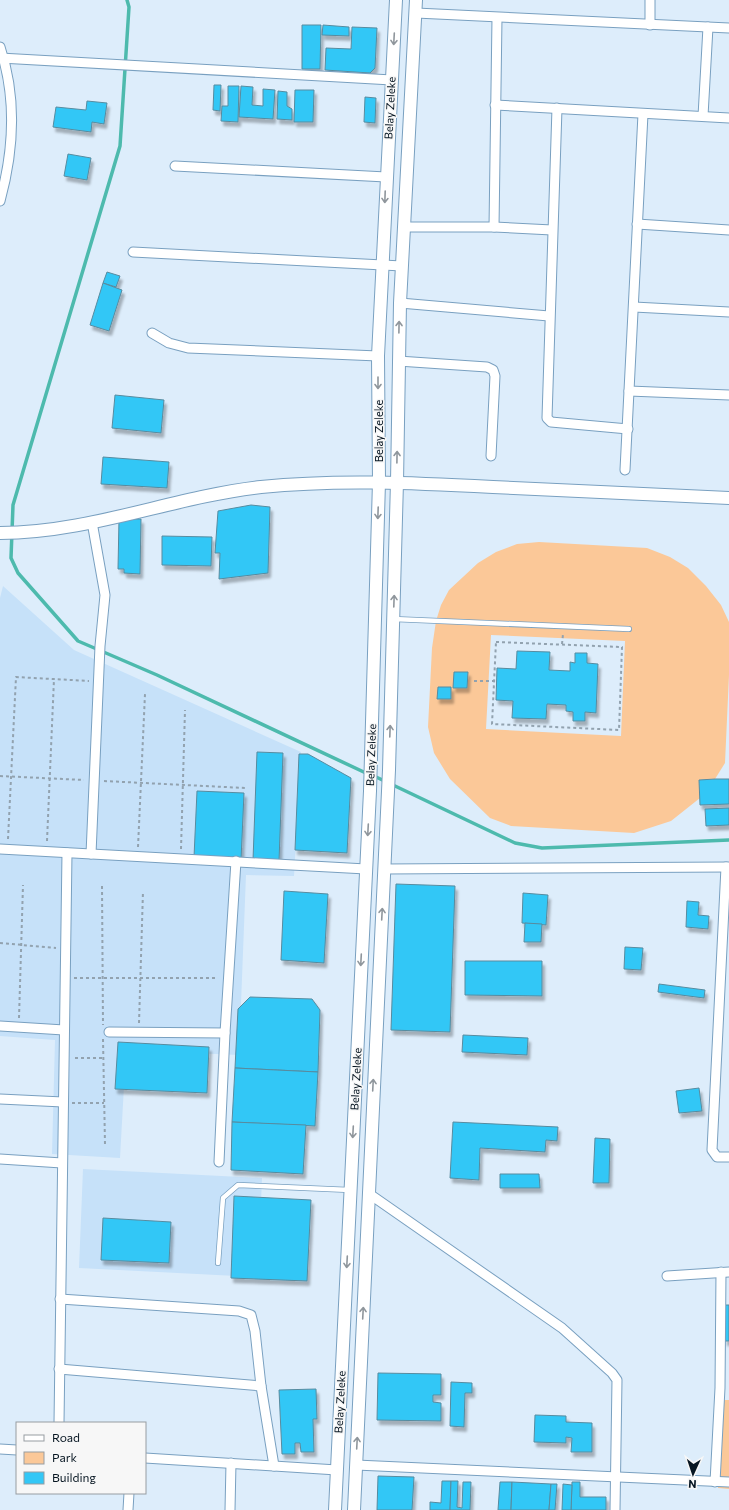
<svg xmlns="http://www.w3.org/2000/svg" width="729" height="1510" viewBox="0 0 729 1510" font-family="Commissioner,sans-serif">
<defs>
<filter id="shadow"><feDropShadow dx="2.5" dy="4.5" stdDeviation="1" flood-color="#0004"/></filter>
</defs>
<rect width="100%" height="100%" fill="#ddedfb"/>
<g fill="#c6e1f9">
<polygon points="3,586 74,650 301,752 294,876 246,875 239,1055 126,1050 120,1158 52,1154 55,1040 0,1036 0,598"/>
<polygon points="83,1169 262,1178 258,1277 79,1268"/>
</g>
<g fill="#fbc898" fill-rule="evenodd">
<path d="M539 542 647 548 670 557 688 568 706 586 721 605 729 622V675L725 763 715 779 699 780 700 798 671 821 634 833 511 826 490 818 450 779 434 753 428 727 432 648 436 621 441 605 449 590 478 563 496 552 517 544ZM491 635 625 641 621 736 486 729Z"/>
<polygon points="721,1400 729,1400 729,1489 718,1488"/>
</g>
<g fill="none" stroke-linecap="round" stroke-linejoin="round">
<g stroke="#4dbaad" stroke-width="3.5">
<polyline points="127,0 129,7 120,146 13,505 11,558 18,573 78,641 157,675 368,774"/>
<polyline points="374,776 515,843 542,848 729,840"/>
</g>
</g>
<g fill="#33c7f6" stroke="#578b9f" filter="url(#shadow)">
<polygon points="302,25 321,25 320,69 302,69"/>
<polygon points="323,25 349,27 349,36 322,35"/>
<polygon points="352,27 377,28 375,68 370,73 325,70 326,48 351,49"/>
<polygon points="214,85 221,85 220,111 213,110"/>
<polygon points="228,86 239,86 238,122 221,121 222,106 228,106"/>
<polygon points="241,86 253,87 252,105 263,106 263,89 275,90 273,119 239,117"/>
<polygon points="295,90 314,90 313,122 294,122"/>
<polygon points="278,91 287,92 287,106 292,109 292,120 277,119"/>
<polygon points="365,97 376,98 375,123 364,122"/>
<polygon points="87,101 107,103 104,124 92,122 91,132 53,127 56,107 86,110"/>
<polygon points="68,154 91,158 87,180 64,176"/>
<polygon points="107,272 120,276 116,287 103,283"/>
<polygon points="103,283 122,290 109,331 90,325"/>
<polygon points="115,395 164,400 161,433 112,428"/>
<polygon points="103,457 169,462 167,488 101,484"/>
<polygon points="251,505 270,507 268,573 219,579 220,553 215,553 218,511"/>
<polygon points="119,519 141,519 140,574 124,573 124,569 118,569"/>
<polygon points="162,536 212,537 211,566 162,565"/>
<polygon points="517,651 550,652 549,670 570,671 570,662 575,663 575,653 587,653 587,663 598,664 596,713 585,712 585,721 573,721 573,712 566,711 566,705 547,704 546,719 512,718 513,701 496,700 497,668 516,669"/>
<polygon points="454,672 468,672 467,688 453,688"/>
<polygon points="438,687 451,687 451,699 437,699"/>
<polygon points="257,752 283,753 279,861 253,860"/>
<polygon points="299,754 308,754 351,778 347,853 295,850"/>
<polygon points="715,779 729,779 729,804 700,805 699,780"/>
<polygon points="197,791 244,793 241,860 194,857"/>
<polygon points="729,808 729,825 706,826 705,809"/>
<polygon points="396,884 455,886 450,1032 391,1030"/>
<polygon points="284,891 328,894 324,963 281,960"/>
<polygon points="523,893 548,895 546,925 522,923"/>
<polygon points="687,901 699,902 698,915 709,916 708,929 686,927"/>
<polygon points="525,923 542,924 541,942 524,942"/>
<polygon points="625,947 643,948 641,970 624,969"/>
<polygon points="465,961 542,961 542,996 465,995"/>
<polygon points="659,984 705,990 704,998 658,992"/>
<polygon points="250,997 312,999 320,1010 318,1072 235,1068 238,1009"/>
<polygon points="463,1035 528,1038 527,1055 462,1052"/>
<polygon points="118,1042 209,1047 207,1093 115,1089"/>
<polygon points="235,1068 318,1072 315,1126 232,1122"/>
<polygon points="699,1088 702,1111 679,1113 676,1091"/>
<polygon points="232,1122 306,1125 303,1174 231,1170"/>
<polygon points="453,1122 558,1127 557,1141 546,1140 545,1152 480,1148 479,1180 450,1178"/>
<polygon points="595,1138 610,1139 609,1183 593,1183"/>
<polygon points="500,1174 539,1174 540,1188 500,1188"/>
<polygon points="234,1196 311,1200 307,1281 231,1278"/>
<polygon points="103,1218 171,1222 169,1263 101,1260"/>
<rect x="725" y="1305" width="4" height="36"/>
<polygon points="378,1373 441,1374 441,1395 433,1395 433,1402 441,1403 441,1421 377,1420"/>
<polygon points="451,1382 472,1383 472,1393 465,1393 464,1427 450,1426"/>
<polygon points="316,1389 317,1419 313,1419 314,1452 301,1452 300,1443 295,1443 295,1454 282,1454 279,1390"/>
<polygon points="535,1415 566,1416 566,1422 592,1423 592,1452 571,1452 572,1438 566,1437 566,1443 534,1442"/>
<polygon points="378,1476 414,1477 412,1510 377,1510"/>
<polygon points="442,1481 451,1481 450,1510 430,1510 430,1502 441,1503"/>
<polygon points="451,1481 458,1481 457,1507 462,1508 463,1482 471,1482 470,1510 450,1510"/>
<polygon points="500,1482 512,1482 511,1510 498,1510"/>
<polygon points="512,1482 551,1484 549,1510 511,1510"/>
<polygon points="572,1482 580,1482 580,1497 606,1497 606,1510 571,1510"/>
<polygon points="551,1484 557,1484 555,1510 549,1510"/>
<polygon points="563,1484 572,1485 571,1510 562,1510"/>
</g>
<g fill="none" stroke-linecap="round" stroke-linejoin="round">
<g stroke="#79a0c0" stroke-width="6">
<g id="service">
<polyline points="393,619 629,629"/>
<polyline points="218,1263 223,1198 238,1185 350,1190"/>
</g>
</g>
<g stroke="#79a0c0" stroke-width="11">
<g id="minor">
<polyline points="650,0 650,25"/>
<polyline points="416,13 729,28"/>
<path d="M0 47C17 98 14 150 0 201"/>
<polyline points="0,58 392,80"/>
<polyline points="495,105 729,118"/>
<polyline points="557,108 547,418 551,422 628,429"/>
<polyline points="703,116 708,27"/>
<polyline points="175,166 386,177"/>
<polyline points="637,224 729,230"/>
<polyline points="404,227 494,227 552,230"/>
<polyline points="494,227 497,18"/>
<polyline points="133,252 402,266"/>
<polyline points="400,303 549,316"/>
<polyline points="634,307 729,312"/>
<polyline points="152,333 169,343 188,348 378,356"/>
<polyline points="398,361 487,367 493,370 495,376 491,456"/>
<polyline points="629,391 729,395"/>
<polyline points="625,470 643,114"/>
<polyline points="0,849 366,869"/>
<polyline points="91,854 100,646 105,595 92,522"/>
<polyline points="726,867 712,1150 717,1157 729,1157"/>
<polyline points="384,869 729,867"/>
<polyline points="0,1026 64,1030"/>
<polyline points="109,1032 225,1033"/>
<polyline points="0,1099 63,1102"/>
<polyline points="0,1159 62,1163"/>
<polyline points="219,1162 225,1033 236,861"/>
<polyline points="368,1193 562,1328 612,1373 617,1380 615,1510"/>
<polyline points="667,1276 729,1272"/>
<polyline points="60,1299 239,1311 251,1315 255,1331 261,1386 274,1466"/>
<polyline points="59,1369 261,1386"/>
<polyline points="59,1423 67,853"/>
<polyline points="0,1449 17,1450"/>
<polyline points="145,1458 337,1470"/>
<polyline points="356,1465 729,1482"/>
<polyline points="715,1482 720,1388 721,1272"/>
<polyline points="128,1510 129,1493"/>
<polyline points="230,1510 231,1463"/>
</g>
</g>
<g stroke="#79a0c0" stroke-width="14">
<g id="tertiary">
<path d="M0 533C89 533 173 497 261 487 338 479 416 483 493 487 572 491 650 494 729 498"/>
<polyline points="335,1510 370,791 379,482 378,356 396,0"/>
<polyline points="354,1510 389,770 397,482 400,303 416,0"/>
</g>
</g>
<g stroke="#92a2af" stroke-width="2" stroke-dasharray="3 3" stroke-linecap="butt">
<polygon points="496,642 622,647 619,730 492,724"/>
<polyline points="562,644 563,634"/>
<polyline points="474,681 494,681"/>
<polyline points="0,776 84,780"/>
<polyline points="104,781 245,788"/>
<polyline points="8,839 16,677 89,681"/>
<polyline points="47,841 54,679"/>
<polyline points="138,847 145,694"/>
<polyline points="181,849 185,710"/>
<polyline points="102,886 103,1025"/>
<polyline points="0,943 56,948"/>
<polyline points="74,978 218,978"/>
<polyline points="19,1018 23,885"/>
<polyline points="139,1023 143,891"/>
<polyline points="103,1039 105,1144"/>
<polyline points="75,1058 104,1058"/>
<polyline points="72,1103 104,1103"/>
</g>
<use href="#service" stroke="#fff" stroke-width="4.5"/>
<use href="#minor" stroke="#fff" stroke-width="9"/>
<use href="#tertiary" stroke="#fff" stroke-width="12"/>
</g>
<defs><path id="oneway-shaft" d="M-6 0H5M1.5-3L5.5 0L1.5 3" fill="none" stroke-width="1.6" stroke-linecap="round" stroke-linejoin="round"/></defs>
<g stroke="#8f969c">
<use href="#oneway-shaft" transform="translate(394 39) rotate(93)"/>
<use href="#oneway-shaft" transform="translate(385 197) rotate(92)"/>
<use href="#oneway-shaft" transform="translate(399 327) rotate(-89)"/>
<use href="#oneway-shaft" transform="translate(378 383) rotate(90)"/>
<use href="#oneway-shaft" transform="translate(397 457) rotate(-89)"/>
<use href="#oneway-shaft" transform="translate(378 513) rotate(92)"/>
<use href="#oneway-shaft" transform="translate(394 601) rotate(-88)"/>
<use href="#oneway-shaft" transform="translate(390 731) rotate(-88)"/>
<use href="#oneway-shaft" transform="translate(368 830) rotate(93)"/>
<use href="#oneway-shaft" transform="translate(382 914) rotate(-87)"/>
<use href="#oneway-shaft" transform="translate(361 960) rotate(93)"/>
<use href="#oneway-shaft" transform="translate(373 1085) rotate(-87)"/>
<use href="#oneway-shaft" transform="translate(353 1132) rotate(93)"/>
<use href="#oneway-shaft" transform="translate(347 1262) rotate(93)"/>
<use href="#oneway-shaft" transform="translate(363 1313) rotate(-87)"/>
<use href="#oneway-shaft" transform="translate(357 1443) rotate(-87)"/>
</g>
<g text-anchor="middle" stroke-width="3" stroke-linejoin="round" paint-order="stroke">
<g font-size="11" fill="#071622" stroke="#f7f7f7">
<text transform="translate(390 108) rotate(-87)" y="4">Belay Zeleke</text>
<text transform="translate(379 431) rotate(-90)" y="4">Belay Zeleke</text>
<text transform="translate(371 755) rotate(-88)" y="4">Belay Zeleke</text>
<text transform="translate(356 1079) rotate(-87)" y="4">Belay Zeleke</text>
<text transform="translate(340 1402) rotate(-87)" y="4">Belay Zeleke</text>
</g>
</g>
<rect x="16" y="1422" width="130" height="72" fill="#f7f7f7" stroke="#979da2"/>
<rect x="24" y="1435" width="20" height="6" fill="#ffffff" stroke="#979da2"/>
<text x="52" y="1442" font-size="12" fill="#071622">Road</text>
<rect x="24" y="1452" width="20" height="12" fill="#fbc898" stroke="#979da2"/>
<text x="52" y="1462" font-size="12" fill="#071622">Park</text>
<rect x="24" y="1472" width="20" height="12" fill="#33c7f6" stroke="#979da2"/>
<text x="52" y="1482" font-size="12" fill="#071622">Building</text>
<g transform="translate(693 1474) rotate(183)" stroke="#f7f7f7" stroke-width="3" paint-order="stroke">
<path d="M0-3L7 15L0 10L-7 15Z" fill="#071622"/>
<text y="-6" font-size="11" font-weight="bold" text-anchor="middle" fill="#071622">N</text>
</g>
</svg>
